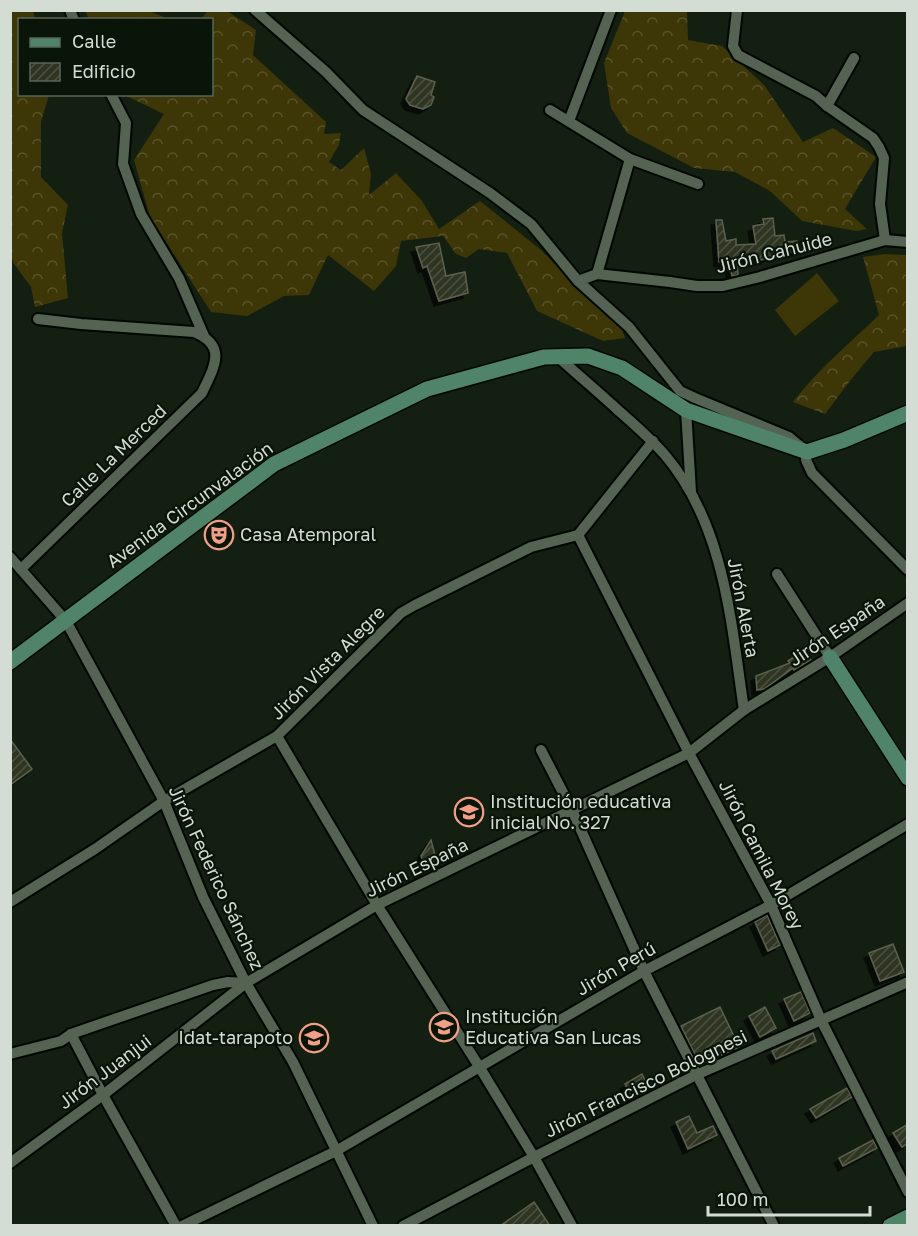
<svg xmlns="http://www.w3.org/2000/svg" width="918" height="1236" viewBox="0 0 918 1236" font-family="'Golos Text',sans-serif">
<defs>
<pattern id="forest-crowns" width="20" height="18" patternUnits="userSpaceOnUse" patternTransform="scale(1.5)"><rect width="20" height="18" fill="#3d3607"/><path d="M2 6a3 3 0 1 1 6 0M12 15a3 3 0 1 1 6 0" fill="none" stroke="#58532a"/></pattern>
<pattern id="building-hatch" width="6" height="6" patternUnits="userSpaceOnUse" patternTransform="scale(1.5)"><rect width="6" height="6" fill="#2f3422"/><path d="M-1 1l2-2M0 6l6-6M5 7l2-2" fill="none" stroke="#4c5141"/></pattern>
<filter id="shadow"><feDropShadow dx="-5" dy="5" stdDeviation="0" flood-color="#0009"/></filter>
</defs>
<rect width="100%" height="100%" fill="#121f11"/>
<g fill="url(#forest-crowns)">
<polygon points="11,10 33,11 35,19 20,20 20,94 49,95 41,122 41,177 68,205 62,233 68,298 35,307 31,287 14,264 11,255"/>
<polygon points="85,11 149,11 169,19 89,19"/>
<polygon points="208,11 227,11 256,30 253,55 326,122 324,134 341,133 339,145 329,162 341,170 364,148 371,174 369,195 396,173 422,201 439,229 480,201 541,250 586,295 618,318 625,338 603,341 537,311 507,253 479,249 466,258 456,254 443,236 401,241 396,266 374,291 328,255 309,295 284,296 247,316 211,312 150,217 134,160 164,114 124,95 212,94 212,20 201,19"/>
<polygon points="625,11 687,11 688,40 722,46 764,85 803,142 833,128 876,157 845,209 867,229 856,231 802,221 770,191 735,172 694,168 627,133 611,108 604,63"/>
<path d="M885 254 907 255V346L874 352 853 377 825 414 793 402C818 369 850 343 879 315L863 257Z"/>
</g>
<polygon fill="#3d3607" points="817,273 839,301 795,336 775,310"/>
<g fill="url(#building-hatch)" stroke="#5b614e" stroke-width="1.5" filter="url(#shadow)">
<polygon points="417,76 435,82 431,95 434,97 431,105 423,109 410,105 406,99"/>
<polygon points="773,218 775,236 784,235 785,242 797,241 798,251 766,257 766,259 758,260 758,257 737,260 738,275 732,276 729,261 719,262 716,220 722,220 726,241 736,239 736,245 756,244 753,226 764,224 763,219"/>
<polygon points="439,243 446,276 465,272 468,293 439,301 427,266 423,268 416,247"/>
<polygon points="805,650 811,660 794,670 793,668 764,689 757,690 756,676 790,663 788,661"/>
<polygon points="10,739 32,769 10,785"/>
<polygon points="431,840 436,859 424,862 421,856"/>
<polygon points="767,915 780,945 768,951 755,922"/>
<polygon points="893,944 904,972 880,981 869,953"/>
<polygon points="801,992 810,1013 794,1021 784,999"/>
<polygon points="720,1007 739,1047 700,1065 681,1026"/>
<polygon points="765,1007 776,1028 760,1037 749,1016"/>
<polygon points="813,1033 816,1041 776,1059 772,1051"/>
<polygon points="642,1074 648,1086 632,1096 625,1084"/>
<polygon points="847,1088 852,1097 816,1118 810,1109"/>
<polygon points="689,1116 697,1133 713,1126 717,1135 688,1149 676,1122"/>
<polygon points="908,1124 908,1143 902,1147 893,1133"/>
<polygon points="873,1140 877,1148 843,1166 839,1158"/>
<polygon points="534,1202 550,1226 500,1226"/>
</g>
<g fill="none" stroke-linecap="round" stroke-linejoin="round">
<g stroke="#010801" stroke-width="14">
<g id="street">
<polyline points="70,10 74,20"/>
<polyline points="255,10 326,72 363,110 490,193 531,224 578,281 629,327 680,391 695,398 789,437 807,452 806,460 812,473 908,570"/>
<polyline points="737,10 733,46 738,55 816,96 827,106 873,138 879,147 884,158 880,204 885,240"/>
<polyline points="111,94 126,123 123,164 141,214 179,278 204,336"/>
<polyline points="827,106 854,58"/>
<polyline points="550,110 630,159"/>
<polyline points="569,121 611,10"/>
<polyline points="597,274 630,159 698,184"/>
<polyline points="578,281 597,274 670,282 697,286 723,286 760,277 885,240 908,242"/>
<path d="M557 356C577 374 598 392 619 411 635 425 651 439 665 455 725 526 731 623 744 710"/>
<polyline points="686,410 691,492"/>
<polyline points="578,535 689,753 771,905 821,1020 908,1192"/>
<polyline points="10,557 66,621 164,801 203,897 246,983 293,1062 373,1226"/>
<path d="M21 569 202 393C214 367 228 346 194 332L81 324 38 319"/>
<polyline points="777,574 830,657"/>
<polyline points="277,736 377,905 480,1068 534,1157 572,1226"/>
<polyline points="541,750 572,810 644,971 774,1226"/>
<polyline points="10,902 95,849 164,801 277,736 401,613 415,605 531,547 578,535 653,441"/>
<polyline points="71,1034 103,1095 176,1226"/>
<polyline points="10,1054 61,1041 71,1034 213,985 228,982 246,983"/>
<polyline points="10,1163 103,1095 246,983 377,905 689,753 744,710 830,657 908,603"/>
<polyline points="182,1226 336,1151 644,971 771,905 908,824"/>
<polyline points="403,1226 534,1157 696,1075 908,982"/>
</g>
</g>
<g stroke="#010801" stroke-width="18">
<g id="secondary">
<polyline points="830,657 908,778"/>
<polyline points="10,662 274,464 427,389 544,357 588,356 622,368 686,410 807,452 844,440 908,413"/>
<polyline points="890,1226 908,1217"/>
</g>
</g>
<use href="#street" stroke="#546352" stroke-width="10"/>
<use href="#secondary" stroke="#4f8468" stroke-width="15"/>
</g>
<defs>
<g id="theatre-ring" transform="scale(1.5)"><circle r="9.5" fill="#091508" stroke="#f39f86" stroke-width="1.5"/><path d="M-5-5.5Q0-4 5-5.5V0Q5 5 0 6Q-5 5-5 0ZM-3.3-2.5H-1v1.5H-3.3ZM1-2.5H3.3v1.5H1ZM-2.8 1Q0 5.5 2.8 1Z" fill="#f39f86"/></g>
<g id="school-ring" transform="scale(1.5)"><circle r="9.5" fill="#091508" stroke="#f39f86" stroke-width="1.5"/><path d="M0-5L7-2L0 1L-7-2ZM-4 1L0 2.5L4 1V4Q0 6-4 4Z" fill="#f39f86"/></g>
</defs>
<g fill-rule="evenodd">
<use href="#theatre-ring" x="219" y="535"/>
<use href="#school-ring" x="469" y="812"/>
<use href="#school-ring" x="444" y="1027"/>
<use href="#school-ring" x="314" y="1038"/>
</g>
<g text-anchor="middle" stroke-width="4.5" stroke-linejoin="round" paint-order="stroke">
<g font-size="18" fill="#d4ddd3" stroke="#091508">
<text transform="translate(774 253) rotate(-14)" y="6">Jirón Cahuide</text>
<text transform="translate(114 456) rotate(-44)" y="6">Calle La Merced</text>
<text transform="translate(190 505) rotate(-36)" y="6">Avenida Circunvalación</text>
<text transform="translate(743 608) rotate(79)" y="6">Jirón Alerta</text>
<text transform="translate(837 631) rotate(-34)" y="6">Jirón España</text>
<text transform="translate(328 663) rotate(-45)" y="6">Jirón Vista Alegre</text>
<text transform="translate(761 855) rotate(63)" y="6">Jirón Camila Morey</text>
<text transform="translate(417 868) rotate(-26)" y="6">Jirón España</text>
<text transform="translate(216 878) rotate(65)" y="6">Jirón Federico Sánchez</text>
<text transform="translate(616 969) rotate(-30)" y="6">Jirón Perú</text>
<text transform="translate(105 1072) rotate(-37)" y="6">Jirón Juanjui</text>
<text transform="translate(646 1084) rotate(-26)" y="6">Jirón Francisco Bolognesi</text>
</g>
<g font-size="18" fill="#d4ddd3" stroke="#091508" text-anchor="start">
<text x="240" y="541">Casa Atemporal</text>
<text x="490" y="808">Institución educativa<tspan x="490" dy="21">inicial No. 327</tspan></text>
<text x="465" y="1023">Institución<tspan x="465" dy="21">Educativa San Lucas</tspan></text>
<text x="293" y="1044" text-anchor="end">Idat-tarapoto</text>
</g>
</g>
<rect width="918" height="1236" fill="none" stroke="#d4ddd3" stroke-width="24"/>
<rect x="18" y="18" width="195" height="78" fill="#091508" stroke="#5a6559" stroke-width="1.5"/>
<rect x="30" y="38" width="30" height="9" fill="#4f8468" stroke="#5a6559" stroke-width="1.5"/>
<text x="72" y="48" font-size="18" fill="#d4ddd3">Calle</text>
<rect x="30" y="63" width="30" height="18" fill="url(#building-hatch)" stroke="#5a6559" stroke-width="1.5"/>
<text x="72" y="78" font-size="18" fill="#d4ddd3">Edificio</text>
<path d="M708 1206v9h162v-9" fill="none" stroke="#d4ddd3" stroke-width="3"/>
<text x="717" y="1206" font-size="18" fill="#d4ddd3" stroke="#091508" stroke-width="4.5" paint-order="stroke">100 m</text>
</svg>
